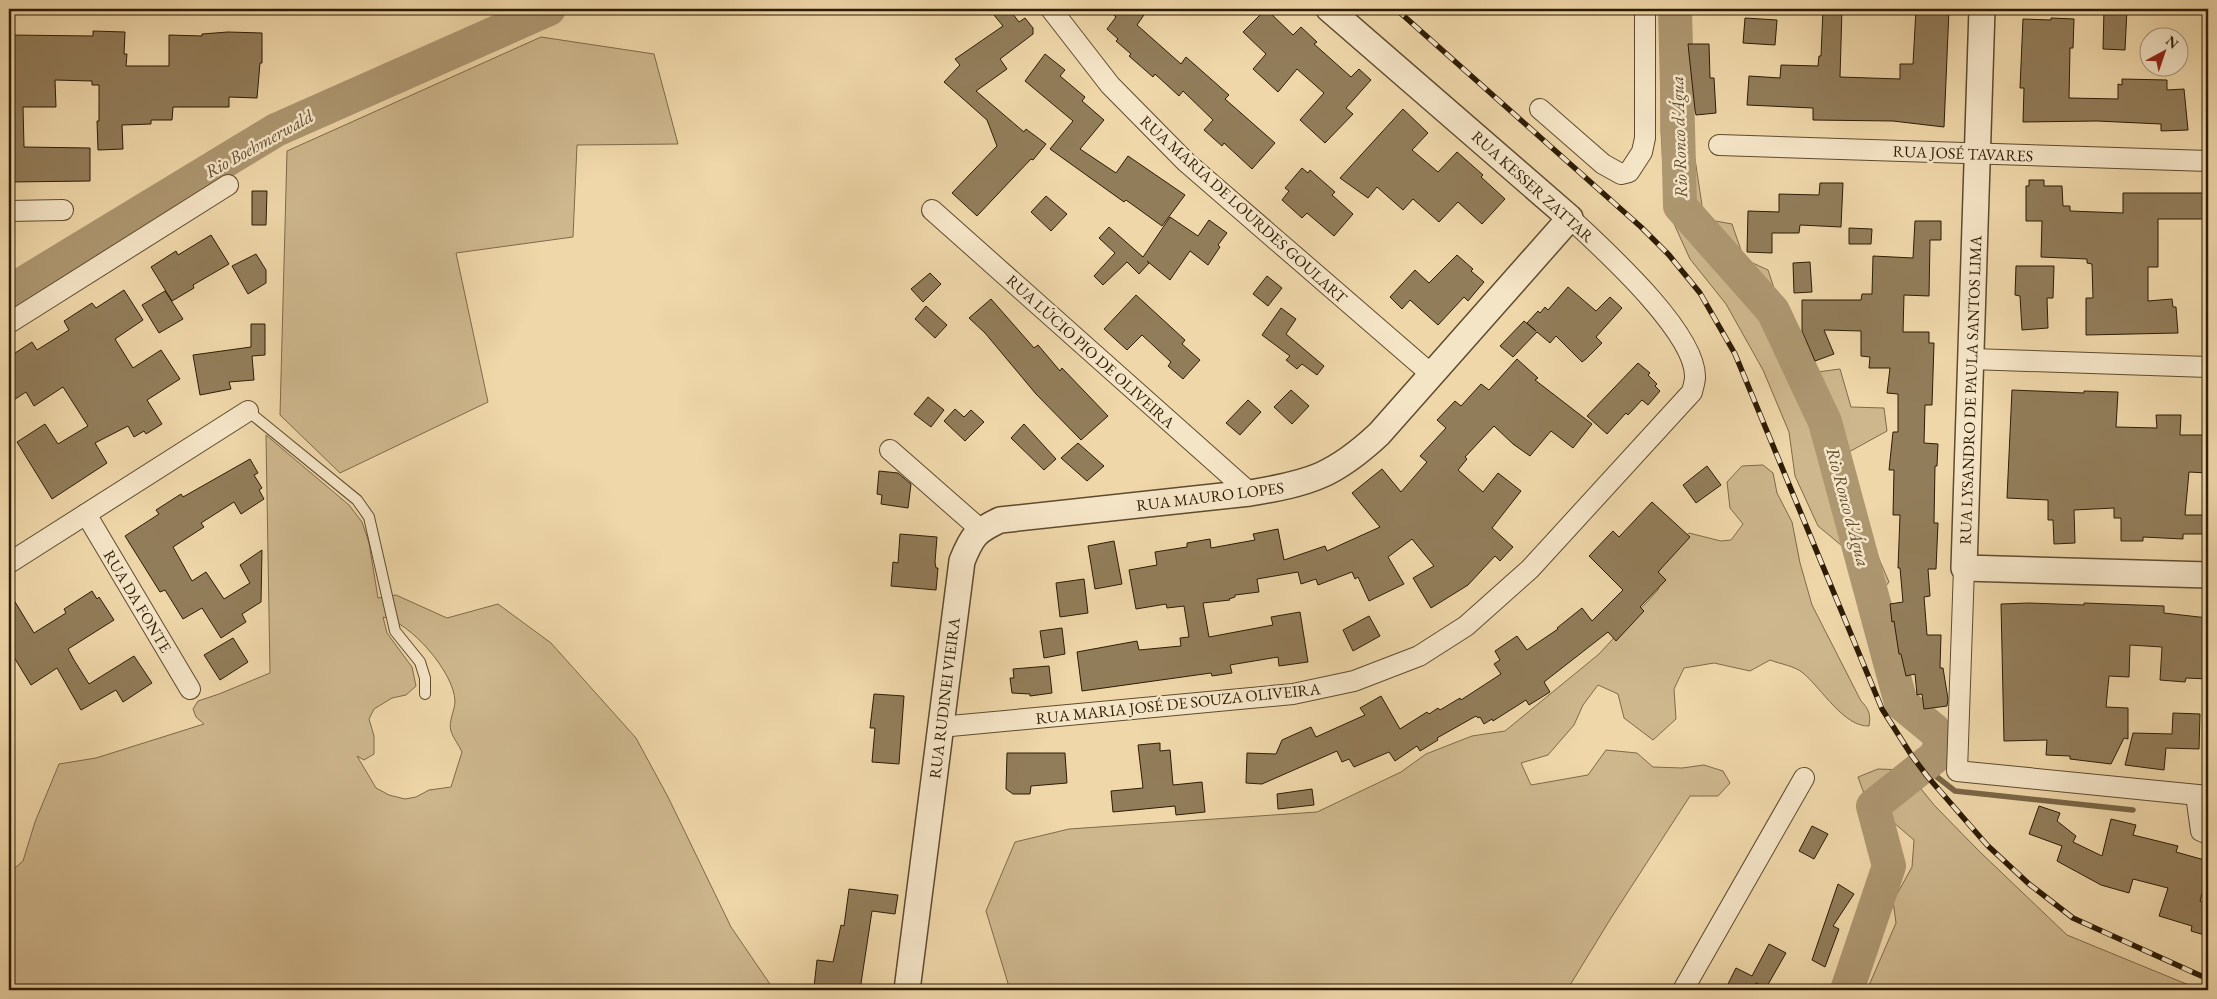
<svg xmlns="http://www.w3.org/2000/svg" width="2217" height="999" viewBox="0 0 2217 999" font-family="'EB Garamond',serif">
<rect width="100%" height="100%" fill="#efd7a9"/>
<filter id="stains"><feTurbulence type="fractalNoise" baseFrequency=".004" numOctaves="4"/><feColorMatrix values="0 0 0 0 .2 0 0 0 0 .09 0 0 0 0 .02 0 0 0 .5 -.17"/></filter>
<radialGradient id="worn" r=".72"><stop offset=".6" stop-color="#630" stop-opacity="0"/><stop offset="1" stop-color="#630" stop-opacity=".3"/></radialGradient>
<g fill="#ceb78d" stroke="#7e6a49" fill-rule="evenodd">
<polygon points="1661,9 1682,9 1685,92 1704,219 1732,224 1744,259 1768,270 1791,339 1810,373 1840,369 1851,407 1884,408 1887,431 1847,453 1850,487 1863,502 1864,524 1889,582 1880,593 1859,583 1847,550 1818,526 1795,476 1789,432 1763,370 1726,304 1690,259 1665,204 1661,131"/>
<polygon points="541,37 654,54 678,144 577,145 573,237 456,253 488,402 340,473 280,415 287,151"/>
<path d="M266 435 349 505 362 522 369 543 378 598 396 595 447 618 498 604 551 643 636 738 668 797 731 927 774 990H9V873L23 861 35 822 59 764 96 758 204 724 196 717 193 709 198 701 219 694 270 673ZM383 617C410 622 454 672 455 701 455 710 448 722 451 731 453 738 459 745 462 752L451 787 429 790 416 797 405 799 389 795 376 788 357 756 364 760 374 754V736L369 719 374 709 392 698 406 695 416 686 412 667 387 633Z"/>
<path d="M1763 465 1773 473 1777 493 1792 522 1800 563 1812 605 1861 701C1869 709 1871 715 1869 726 1844 727 1822 689 1803 673 1795 666 1780 664 1770 660L1750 671 1714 663 1684 668 1674 689 1676 719 1653 740 1624 718 1618 694 1598 685 1583 705 1574 725 1548 755 1521 763 1531 785 1588 775 1606 750 1637 753 1653 767 1682 768 1704 765 1723 771 1730 783 1718 796H1690L1611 918 1567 990H1010L986 911 1015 842 1069 829 1317 812 1401 772 1426 754 1472 736 1505 731 1599 654 1658 590 1659 566 1670 550 1689 533 1721 541 1731 540 1743 524 1730 508 1727 482 1742 466Z"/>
<polygon points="1878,769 1906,770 1934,805 1979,851 2067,935 2201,990 1867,990 1896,923 1893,901 1912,867 1914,840 1866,799 1858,777"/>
</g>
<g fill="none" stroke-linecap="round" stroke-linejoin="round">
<polyline stroke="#7a6646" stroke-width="5.5" points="1936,756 1937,777 1955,791 2133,810"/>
<g stroke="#ad9771" stroke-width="34">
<polyline points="1675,9 1680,206 1773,311 1825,422 1901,703 1934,730 1942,740 1936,756 1873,806 1889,866 1847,990"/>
<polyline points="9,292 276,130 549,9"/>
</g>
</g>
<g fill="#927d5a" stroke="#2d1c05">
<polygon points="989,9 1009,9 1019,22 1025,18 1033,28 1033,34 1000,59 1007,69 976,91 1024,132 1026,129 1046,144 1033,160 1031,159 977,216 952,193 997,146 987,120 944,82 960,65 955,59 1003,26"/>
<polygon points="1107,9 1148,9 1137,25 1181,64 1186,57 1229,95 1225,99 1275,143 1252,169 1224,143 1222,146 1204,130 1213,120 1183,91 1179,96 1155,74 1153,77 1129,56 1131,54 1116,41 1118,39 1107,29 1116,17"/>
<polygon points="1266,9 1293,35 1301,27 1317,42 1314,44 1351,77 1359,69 1371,80 1346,108 1353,114 1325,143 1300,120 1324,93 1297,69 1278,92 1253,69 1266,54 1243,32"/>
<polygon points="1823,9 1842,9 1840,77 1900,79 1900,64 1913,64 1916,9 1949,9 1944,127 1893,121 1813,120 1813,108 1747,105 1749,76 1780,78 1781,65 1818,66 1819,56 1821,56"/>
<polygon points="2104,9 2127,9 2125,50 2103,49"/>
<polygon points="1745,18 1777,20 1775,45 1743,43"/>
<polygon points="2051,18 2074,19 2073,48 2070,48 2069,98 2118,99 2118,84 2122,85 2122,79 2167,80 2167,90 2184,89 2188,130 2161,131 2161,124 2097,121 2023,122 2024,88 2020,88 2023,19 2051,20"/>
<polygon points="93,31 125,32 124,54 127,54 126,66 169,66 169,35 202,36 202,34 228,32 262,33 262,63 260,63 257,98 229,97 229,107 173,107 172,120 151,120 151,124 122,125 123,149 98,150 97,121 99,121 99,85 92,85 92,81 55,80 56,107 23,107 24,147 90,148 90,181 9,182 9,35 93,36"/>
<polygon points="1688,44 1709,44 1710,78 1714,78 1716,113 1696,115 1695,110"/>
<polygon points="1045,54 1065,70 1060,76 1085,97 1082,101 1104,120 1080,149 1116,173 1128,156 1185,195 1162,226 1126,200 1124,202 1050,149 1073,121 1025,81"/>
<polygon points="1403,109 1428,133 1412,150 1438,172 1457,152 1483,175 1481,177 1505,199 1482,224 1458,202 1439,222 1413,199 1403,210 1377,187 1368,198 1340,178"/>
<polygon points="1302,168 1308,173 1310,170 1335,192 1332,195 1353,214 1334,236 1307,213 1302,218 1282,200 1289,191 1285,188"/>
<polygon points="2029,180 2044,180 2044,186 2062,186 2063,206 2070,206 2070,211 2123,213 2123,193 2208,193 2208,219 2158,219 2158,267 2148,267 2148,301 2172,299 2173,307 2176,307 2178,333 2086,335 2086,298 2093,298 2092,264 2087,263 2087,259 2041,257 2042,221 2026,221 2026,186 2029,186"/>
<polygon points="1820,183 1843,183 1841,227 1800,225 1799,233 1772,233 1772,253 1747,252 1748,211 1779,212 1779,194 1819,195"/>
<polygon points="252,191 267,191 266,225 252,225"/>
<polygon points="1046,196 1067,214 1051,231 1031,212"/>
<polygon points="1170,217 1198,236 1209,220 1227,233 1218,245 1220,247 1208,265 1190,251 1170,280 1147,261 1149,263 1139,274 1127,262 1103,285 1094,276 1115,253 1099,238 1109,227 1143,257"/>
<polygon points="1915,221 1941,221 1941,240 1930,240 1929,296 1904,295 1903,332 1929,332 1929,343 1934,343 1932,405 1925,405 1924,443 1938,444 1937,466 1935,466 1934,523 1938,523 1936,569 1928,569 1930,596 1924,597 1927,635 1941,635 1940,668 1943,668 1948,699 1947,706 1924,709 1922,694 1917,695 1915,674 1906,676 1901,654 1899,654 1894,621 1892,622 1890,604 1903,602 1900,568 1898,568 1900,515 1893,515 1894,470 1889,470 1893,432 1898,432 1898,394 1887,393 1890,368 1869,368 1870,357 1861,356 1861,331 1824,330 1834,354 1815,361 1802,331 1802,300 1861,300 1862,294 1872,294 1873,256 1913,258"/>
<polygon points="1849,228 1872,229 1871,244 1849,244"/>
<polygon points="211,235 229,264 193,285 194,288 172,301 151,267 176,251 178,255"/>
<polygon points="256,254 266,270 266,283 248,294 232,266"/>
<polygon points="1457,255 1473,269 1471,271 1484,282 1468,301 1464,297 1438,325 1410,300 1402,309 1390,297 1415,270 1429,283"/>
<polygon points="1810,262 1812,292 1794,293 1793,263"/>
<polygon points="2016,266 2054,266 2053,298 2047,298 2048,328 2022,330 2020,296 2015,295"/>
<polygon points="930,273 941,284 923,302 911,289"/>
<polygon points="1267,276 1282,288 1268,306 1253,294"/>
<polygon points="1568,287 1596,311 1610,297 1622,308 1596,337 1602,343 1586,359 1582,362 1556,336 1550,343 1537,332 1513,357 1500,346 1524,321 1536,331 1527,323 1538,311 1540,313 1545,307 1548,310"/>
<polygon points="124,290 143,320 115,339 133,368 161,350 180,379 147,400 162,424 146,434 144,431 134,437 128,426 95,443 107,463 52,499 17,442 45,424 58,444 88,426 63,387 34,406 26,392 9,403 9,357 32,342 37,350 69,330 64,321 92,303 96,308"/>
<polygon points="165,291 183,319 159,333 142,305"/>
<polygon points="1136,295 1185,340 1182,344 1200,360 1183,379 1168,366 1171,362 1142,335 1127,350 1104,329"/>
<polygon points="991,299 1034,348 1038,345 1060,371 1062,368 1108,416 1081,440 1036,394 985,333 969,318"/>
<polygon points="926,306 947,325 935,338 915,319"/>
<polygon points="1281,308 1296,319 1286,334 1324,366 1317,375 1302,364 1297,369 1286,360 1290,356 1262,335"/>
<polygon points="251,324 265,324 265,355 252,356 254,380 229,382 231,389 200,395 193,355 251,347"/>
<polygon points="1517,359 1538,378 1535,380 1592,424 1573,448 1551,431 1530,456 1513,444 1494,426 1465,457 1467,459 1458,470 1483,492 1498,473 1521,491 1492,528 1513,547 1500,561 1495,556 1468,585 1431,608 1413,578 1434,566 1412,539 1388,557 1404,584 1369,601 1358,577 1355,579 1352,572 1318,585 1316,579 1301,584 1298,572 1257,579 1259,592 1235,595 1235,597 1229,599 1230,600 1203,603 1209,637 1273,625 1271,617 1300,612 1308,662 1279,666 1278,657 1230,665 1232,673 1212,676 1211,673 1082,691 1077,652 1137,641 1139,650 1181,646 1180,638 1189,637 1184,606 1167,608 1166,604 1136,609 1129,570 1157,565 1155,552 1187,547 1187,543 1210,539 1211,548 1255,540 1253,534 1278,529 1284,560 1325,546 1327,551 1380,527 1352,493 1382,469 1401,492 1427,462 1420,456 1446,428 1437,420 1455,401 1461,406 1481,384 1489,390"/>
<polygon points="1638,363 1650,373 1648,375 1657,384 1655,386 1660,391 1648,405 1642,400 1628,415 1626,413 1607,434 1587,416"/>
<polygon points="1291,390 1309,406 1292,424 1274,407"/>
<polygon points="2012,390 2084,393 2084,391 2118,392 2116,427 2157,428 2156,415 2181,415 2180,435 2208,435 2208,473 2189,472 2185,515 2208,515 2208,534 2183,534 2183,539 2143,537 2143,541 2121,541 2121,518 2114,518 2114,508 2074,510 2075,543 2054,544 2053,520 2048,520 2048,500 2007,498"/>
<polygon points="928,397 944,410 931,427 914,414"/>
<polygon points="1248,400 1261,412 1240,435 1226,423"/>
<polygon points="955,409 964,417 971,410 984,422 965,441 944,421"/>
<polygon points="1024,424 1056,459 1044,470 1011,438"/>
<polygon points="1078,443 1104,466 1087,481 1061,458"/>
<polygon points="250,459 258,473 254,475 262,488 259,490 264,499 241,514 234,502 201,523 204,527 173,547 192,581 206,572 224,599 250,583 240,565 262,550 261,602 242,614 246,622 221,638 202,608 183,619 165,590 160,592 125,536 159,514 156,510 181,494 183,497"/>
<polygon points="1707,466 1721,485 1696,503 1683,485"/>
<polygon points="879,471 898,473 911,484 908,508 881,504 882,495 877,494"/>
<polygon points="1652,502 1690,537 1658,572 1666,580 1640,607 1644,611 1616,641 1608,632 1544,682 1550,692 1529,705 1526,700 1493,721 1492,719 1484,724 1480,717 1478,718 1476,716 1437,738 1438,740 1420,751 1417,746 1395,761 1389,752 1354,767 1349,759 1342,762 1337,751 1262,784 1246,783 1247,753 1276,754 1282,740 1311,727 1316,737 1365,715 1360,708 1381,696 1400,729 1427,712 1429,714 1438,708 1440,710 1460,698 1461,700 1501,674 1494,664 1500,660 1495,651 1517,636 1527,650 1558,629 1557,628 1582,608 1592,621 1623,590 1589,556 1613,531 1619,537"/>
<polygon points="900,534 937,537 935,562 936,568 938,568 936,590 891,586 893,562 898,563"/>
<polygon points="1114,541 1122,584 1095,589 1088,546"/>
<polygon points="1084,579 1088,613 1060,617 1056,583"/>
<polygon points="92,591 97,599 99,597 114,620 68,649 74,660 89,684 134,656 152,683 123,702 116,690 81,710 57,668 31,685 9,649 9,592 34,633 66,613 64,609"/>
<polygon points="2029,603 2084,605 2084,603 2164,606 2164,613 2208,618 2208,679 2186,678 2185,682 2160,680 2162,647 2130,645 2129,677 2109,676 2106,707 2128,708 2128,739 2124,738 2111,764 2070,759 2070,756 2046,755 2047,740 2004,741 2001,604"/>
<polygon points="1369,616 1380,636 1353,651 1343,630"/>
<polygon points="1062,628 1065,654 1044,658 1040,631"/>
<polygon points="233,638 248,662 220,680 204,655"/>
<polygon points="1049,666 1052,693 1030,696 1030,694 1012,693 1010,678 1014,678 1013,669"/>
<polygon points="874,694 904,696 899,764 872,762 875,728 870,728"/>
<polygon points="2173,713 2200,714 2199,749 2166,748 2164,770 2125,765 2133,733 2172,734"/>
<polygon points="1160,743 1160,751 1170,750 1173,785 1202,782 1205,812 1176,815 1175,806 1113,812 1111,791 1143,788 1138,745"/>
<polygon points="1007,753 1065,753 1067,783 1031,786 1030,794 1013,794 1006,789"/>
<polygon points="1312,789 1314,805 1278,809 1277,794"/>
<polygon points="2039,806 2060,813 2057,821 2076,836 2073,842 2102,856 2111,819 2136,825 2133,835 2178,846 2176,852 2208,861 2208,873 2200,901 2208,904 2208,936 2191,931 2192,926 2159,916 2168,888 2133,879 2129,893 2101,885 2057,861 2062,846 2029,834"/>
<polygon points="1812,826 1828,834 1814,859 1799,851"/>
<polygon points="1838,884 1854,894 1833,926 1839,929 1825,967 1812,960"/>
<polygon points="849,889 898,895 895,914 872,911 860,990 814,987 817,960 833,962 841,925 844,926"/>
<polygon points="1769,944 1786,953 1766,988 1756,983 1753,990 1725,990 1736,968 1752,976"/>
</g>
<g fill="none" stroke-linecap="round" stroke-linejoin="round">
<g stroke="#5e4b2e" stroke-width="12">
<polyline id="service" points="248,411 357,500 369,517 395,631 420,662 425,678 425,694"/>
</g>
<g stroke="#5e4b2e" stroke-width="22">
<g id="minor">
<polyline points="1051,9 1110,85 1186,162 1431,374"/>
<polyline points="1540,109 1603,164 1621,174 1629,172 1642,152 1645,138 1645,9"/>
<polyline points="1719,145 2208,161"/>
<polyline points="932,210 1250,493"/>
<polyline points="9,211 63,210"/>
<polyline points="9,323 228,185"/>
<polyline points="1971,359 2208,367"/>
<polyline points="890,450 980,529"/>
<polyline points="86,514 190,689"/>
<polyline points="9,563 248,411"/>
<polyline points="1964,568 1957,771 2208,796"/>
<path d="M940 727 1293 694 1354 681 1419 656 1466 626 1530 569 1692 392C1693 387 1695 382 1695 377 1696 332 1602 248 1570 218"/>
<polyline points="2196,795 2201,831 2208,834"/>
<polyline points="1683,990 1804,778"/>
</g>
</g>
<g stroke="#5e4b2e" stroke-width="28">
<g id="tertiary">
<polyline points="1982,9 1964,568 2208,575"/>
<path d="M907 990 962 561C972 536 976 531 1000 520L1250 493C1310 483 1334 476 1379 434L1570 218 1329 9"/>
</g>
</g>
<use href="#service" stroke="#f5e5c7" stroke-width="10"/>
<use href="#minor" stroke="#f5e5c7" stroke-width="20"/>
<use href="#tertiary" stroke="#f5e5c7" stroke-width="25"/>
<g stroke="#2d1c05" stroke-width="5.5">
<polyline id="rail" points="1396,9 1641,227 1669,255 1700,293 1735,354 1882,709 1912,756 1927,776 1987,845 2029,884 2073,918 2208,979"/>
</g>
<use href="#rail" stroke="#f5e5c7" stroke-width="4" stroke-dasharray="11" stroke-linecap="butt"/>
</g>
<g text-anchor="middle" stroke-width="5" stroke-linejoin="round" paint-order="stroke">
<g font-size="16" fill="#2d1c05" stroke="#f5e5c7">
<text transform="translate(1963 153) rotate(2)" y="6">RUA JOSÉ TAVARES</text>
<text transform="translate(1533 186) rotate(42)" y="6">RUA KESSER ZATTAR</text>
<text transform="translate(1244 209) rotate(42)" y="6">RUA MARIA DE LOURDES GOULART</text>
<text transform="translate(1091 351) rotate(42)" y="6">RUA LÚCIO PIO DE OLIVEIRA</text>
<text transform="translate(1970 390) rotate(-88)" y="6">RUA LYSANDRO DE PAULA SANTOS LIMA</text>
<text transform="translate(1210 496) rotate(-7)" y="6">RUA MAURO LOPES</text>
<text transform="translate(138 601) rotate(59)" y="6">RUA DA FONTE</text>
<text transform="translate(944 698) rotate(-83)" y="6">RUA RUDINEI VIEIRA</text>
<text transform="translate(1178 703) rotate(-6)" y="6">RUA MARIA JOSÉ DE SOUZA OLIVEIRA</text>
</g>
<g font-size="18" font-style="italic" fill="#604d30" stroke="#f5e5c7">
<text transform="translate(1679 137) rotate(-92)" y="6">Rio Ronco d'Água</text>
<text transform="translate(259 144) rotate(-29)" y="6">Rio Boehmerwald</text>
<text transform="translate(1848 507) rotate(75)" y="6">Rio Ronco d'Água</text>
</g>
</g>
<rect width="2217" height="999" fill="none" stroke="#efd7a9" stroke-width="30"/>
<rect x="10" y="10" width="2197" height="979" fill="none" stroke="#2d1c05" stroke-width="2.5"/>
<rect x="15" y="15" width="2187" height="969" fill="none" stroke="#2d1c05"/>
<g transform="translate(2164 52) rotate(40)"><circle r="24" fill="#f5e5c7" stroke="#a59579"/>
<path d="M0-4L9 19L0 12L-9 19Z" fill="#8f2418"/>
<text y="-8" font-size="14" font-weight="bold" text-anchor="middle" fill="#2d1c05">N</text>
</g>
<rect width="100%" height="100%" filter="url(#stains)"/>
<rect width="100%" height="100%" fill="url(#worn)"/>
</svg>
